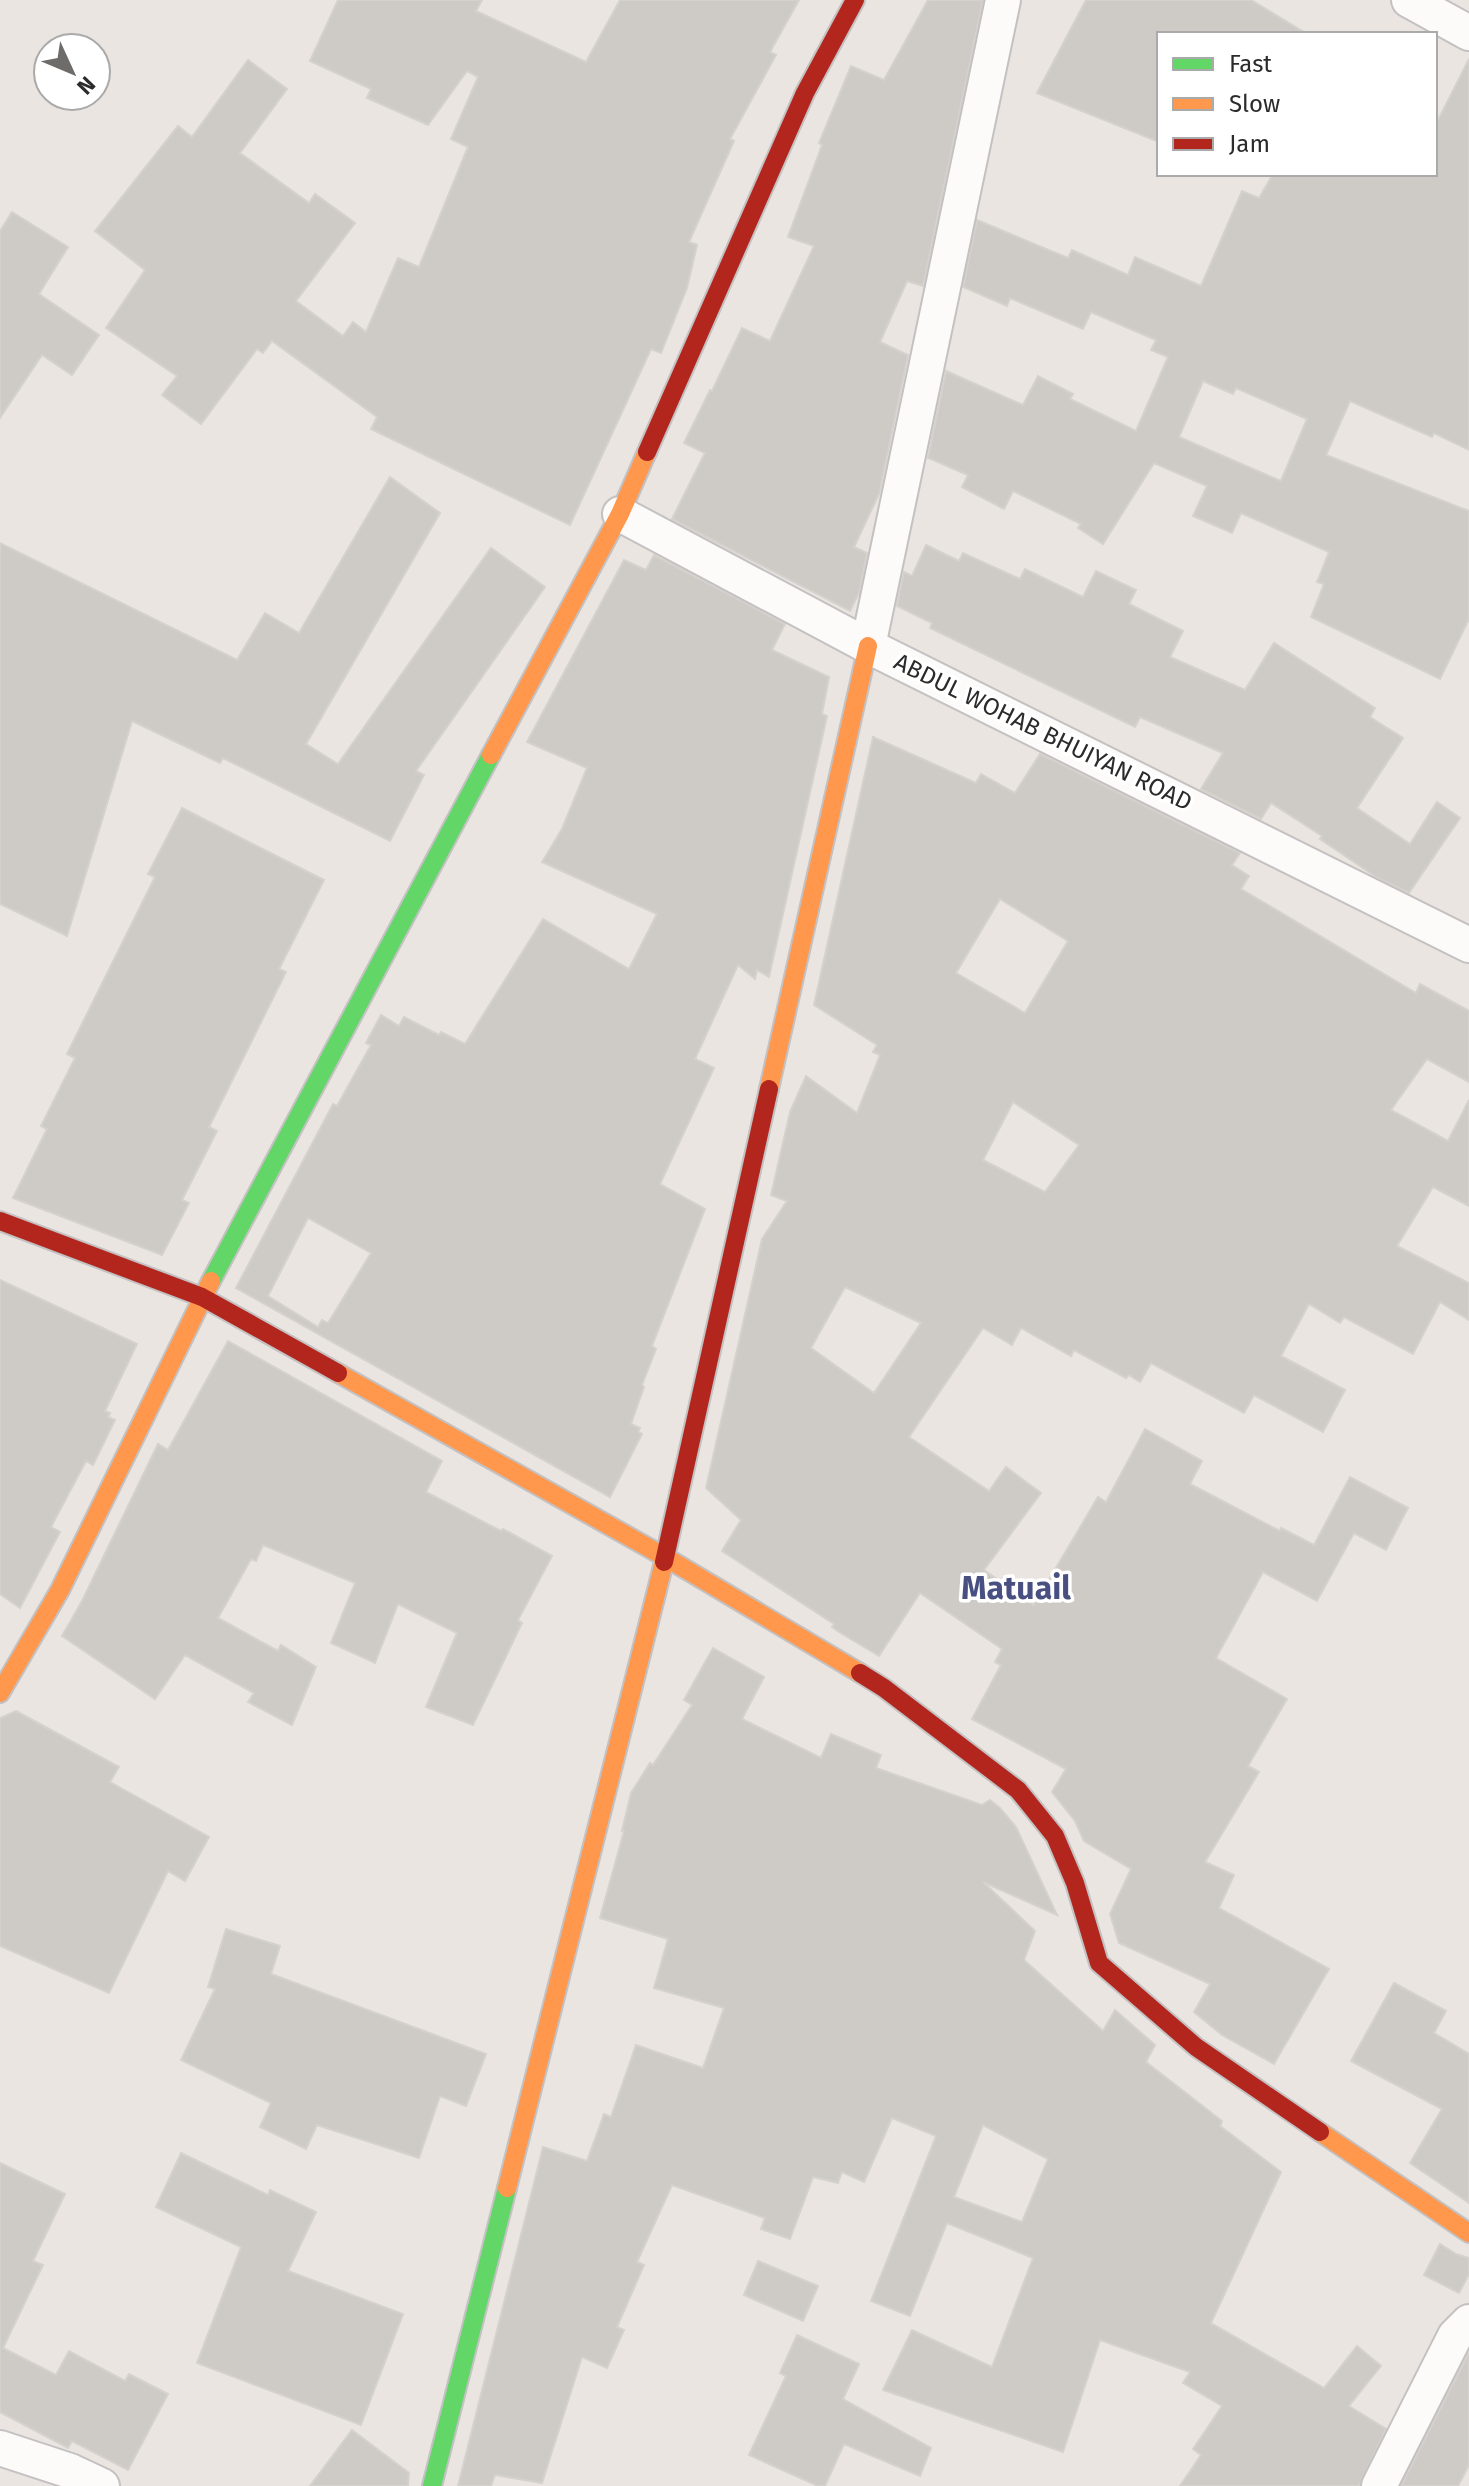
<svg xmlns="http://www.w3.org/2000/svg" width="1469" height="2486" viewBox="0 0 1469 2486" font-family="'Fira Sans',sans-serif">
<rect width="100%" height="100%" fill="#eae5e0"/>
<g fill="#cecbc7" stroke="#d5d1cc" stroke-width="2" fill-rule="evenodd">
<polygon points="338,0 482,0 476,11 586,62 620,0 799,0 770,52 776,55 730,139 734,141 689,242 697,245 687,288 661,353 651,349 570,525 371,429 377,417 272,341 263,353 257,349 201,424 162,395 177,376 106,328 145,270 95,231 178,126 192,137 248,60 287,89 240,153 309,203 315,194 355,223 296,301 343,336 353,322 366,332 398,258 419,267 468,147 451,139 478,77 467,71 428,125 367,98 371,89 310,61"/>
<polygon points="928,0 983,0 923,286 907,281 880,342 908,355 879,494 854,547 867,553 859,593 850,611 672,519 705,453 684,443 710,390 712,391 742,328 770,341 814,246 788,237 822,145 819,143 851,66 884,80"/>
<polygon points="1086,0 1251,0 1307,34 1159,34 1159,142 1037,93"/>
<path d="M1469 59V450L1434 433 1432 437 1350 401 1326 455 1469 511V619L1440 679 1311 617 1324 584 1317 582 1329 552 1241 513 1232 533 1193 516 1207 486 1154 463 1103 544 1078 528 1081 524 1013 491 1004 509 962 487 968 475 928 458 946 371 1023 405 1038 376 1073 394 1070 399 1136 431 1168 357 1151 350 1156 340 1091 312 1083 329 1010 298 1007 306 963 287 977 220 1068 258 1072 250 1128 275 1135 257 1201 286 1242 191 1259 198 1273 174H1435V126ZM1203 381 1233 394 1236 388 1307 419 1281 481 1179 437Z"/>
<polygon points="12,212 68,247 39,294 99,335 72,375 42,355 0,418 0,231"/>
<polygon points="390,477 440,513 306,744 338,764 491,548 545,587 416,771 424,775 390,841 223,758 220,763 132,721 67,936 0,904 0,543 237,660 265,613 299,633"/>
<polygon points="926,545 959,561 963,553 1020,579 1025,569 1083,597 1096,571 1136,590 1129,604 1183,631 1170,657 1245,690 1274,643 1375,708 1370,717 1403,738 1357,808 1410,844 1437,802 1460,818 1409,893 1376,877 1320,839 1322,836 1271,803 1261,819 1201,789 1223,753 1140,717 1135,727 930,628 932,623 897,606 904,572 912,576"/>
<path d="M654 555 785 624 772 650 829 677 822 714 827 716 769 977 757 970 755 979 738 965 695 1059 714 1068 660 1184 705 1209 652 1346 656 1349 642 1385 644 1387 631 1424 640 1428 638 1432 642 1434 610 1497 236 1288 333 1104 337 1106 371 1045 366 1043 381 1015 399 1026 404 1017 439 1035 441 1032 465 1044 543 919 629 969 657 914 542 862 562 829 587 768 527 742 624 560 646 570ZM308 1218 371 1253 328 1323 322 1320 318 1327 268 1296Z"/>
<path d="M873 737 976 783 981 774 1015 793 1040 754 1240 853 1232 865 1249 876 1241 889 1416 993 1420 984 1469 1011V1082L1427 1059 1391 1110 1448 1141 1469 1100V1206L1433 1187 1397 1246 1469 1283V1320L1440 1302 1413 1354 1344 1317 1340 1323 1309 1304 1281 1356 1345 1390 1323 1432 1254 1395 1244 1413 1151 1363 1140 1382 1129 1375 1126 1378 1074 1350 1071 1356 1021 1328 1012 1345 983 1328 909 1437 989 1491 1006 1467 1041 1493 984 1570 1034 1605 1098 1497 1106 1502 1145 1429 1202 1461 1190 1484 1280 1531 1281 1528 1314 1545 1350 1477 1408 1508 1386 1550 1354 1533 1317 1601 1263 1572 1216 1658 1287 1699 1248 1766 1259 1772 1205 1862 1234 1875 1219 1908 1329 1969 1274 2064 1222 2035 1194 2012 1210 1984 1119 1943 1110 1914 1131 1869 1084 1841 1075 1821 1052 1792 1066 1769 972 1719 1001 1665 995 1662 1002 1649 920 1593 879 1656 839 1632 832 1627 834 1624 722 1551 741 1520 706 1488 762 1239 787 1201 771 1195 790 1112 806 1076 857 1113 880 1055 873 1052 877 1045 814 1005ZM1000 899 1068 941 1025 1013 956 973ZM1013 1102 1079 1145 1045 1192 983 1160ZM845 1287 921 1323 874 1393 811 1348Z"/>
<polygon points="182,808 324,880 279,969 286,972 209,1127 217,1131 182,1200 189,1203 162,1255 13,1198 47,1129 41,1126 75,1058 67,1054 155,877 148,874"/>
<polygon points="0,1280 137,1344 105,1411 110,1413 108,1417 115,1420 93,1465 86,1461 51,1527 60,1532 20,1608 0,1594"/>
<polygon points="228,1341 442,1461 426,1492 501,1531 503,1529 552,1556 518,1620 522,1623 473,1725 426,1707 457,1633 398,1604 375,1663 331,1643 355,1583 263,1545 256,1561 251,1559 218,1618 278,1651 281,1645 316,1667 292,1725 248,1702 254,1693 185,1655 155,1699 62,1636 82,1601 158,1444 168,1450"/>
<path d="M713 1648 764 1677 742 1719 821 1758 831 1734 881 1755 876 1768 982 1805 990 1800 1000 1808 1016 1827 1057 1915 983 1882 1035 1931 1024 1960 1103 2031 1115 2010 1155 2045 1146 2062 1222 2121 1220 2126 1281 2172 1211 2323 1324 2388 1357 2346 1381 2366 1349 2406 1386 2429 1359 2486H1180L1201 2455 1193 2449 1222 2406 1183 2383 1190 2372 1100 2340 1063 2452 883 2390 912 2330 992 2367 1033 2258 947 2223 910 2316 871 2301 936 2136 892 2118 864 2182 842 2172 838 2183 813 2177 790 2239 761 2229 765 2218 672 2185 637 2262 644 2265 617 2327 624 2330 607 2368 582 2357 542 2483 495 2475 491 2486H458L543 2147 587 2161 604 2114 611 2117 636 2045 703 2068 724 2008 654 1988 668 1939 600 1918 624 1831H622L631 1793 650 1763 653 1765 692 1705 684 1700ZM983 2125 1048 2159 1022 2222 954 2197Z"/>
<polygon points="16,1711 119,1767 110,1782 209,1837 185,1881 168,1871 109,1993 0,1946 0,1718"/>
<polygon points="226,1929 280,1946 271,1974 486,2054 466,2106 440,2096 419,2158 317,2125 306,2149 260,2127 271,2103 181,2060 215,1989 208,1987"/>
<polygon points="1394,1983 1446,2011 1434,2033 1469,2054 1469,2203 1410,2163 1442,2109 1351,2061"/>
<polygon points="181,2153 268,2195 270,2190 316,2212 288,2271 403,2314 361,2425 197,2363 241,2247 156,2207"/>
<polygon points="0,2163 65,2194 33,2261 43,2265 3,2348 56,2375 69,2351 125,2381 129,2374 168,2394 128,2470 72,2441 68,2448 0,2412"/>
<polygon points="1440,2244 1456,2254 1469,2258 1469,2274 1459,2293 1424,2275"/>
<polygon points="758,2261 818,2286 803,2321 744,2295"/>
<polygon points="797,2335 859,2364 843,2399 931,2448 920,2476 844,2444 825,2486 818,2486 749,2455 786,2376 780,2373"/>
<polygon points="1469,2353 1469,2465 1458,2486 1401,2486"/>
<polygon points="352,2430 409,2473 408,2486 310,2486"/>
</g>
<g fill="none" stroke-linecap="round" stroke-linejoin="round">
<g stroke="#c3c1c2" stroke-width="38">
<g id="street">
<polyline points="1409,0 1469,33"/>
<polyline points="620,514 868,646 1469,945"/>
<polyline points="868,646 1003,0"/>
<polyline points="0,2448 70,2471 102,2486"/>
<polyline points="1379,2486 1455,2336 1469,2322"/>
</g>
</g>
<g stroke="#c3c1c2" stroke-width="22">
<g id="fast">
<polyline points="211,1281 491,755"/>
<polyline points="432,2486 507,2188"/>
</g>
</g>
<g stroke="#c3c1c2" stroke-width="22">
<g id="slow">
<polyline points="491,755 620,514 647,452"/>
<polyline points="769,1089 868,646"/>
<polyline points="338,1373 665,1557 860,1673"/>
<polyline points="0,1693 60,1590 211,1281"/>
<polyline points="1320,2132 1469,2233"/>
<polyline points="507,2188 664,1562"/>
</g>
</g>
<g stroke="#c3c1c2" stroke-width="22">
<g id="jam">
<polyline points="647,452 805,93 855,0"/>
<polyline points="0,1221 202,1297 338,1373"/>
<polyline points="664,1562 769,1089"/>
<polyline points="860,1673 884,1688 1018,1790 1055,1836 1075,1883 1099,1963 1196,2047 1320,2132"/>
</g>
</g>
<use href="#street" stroke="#fcfbfa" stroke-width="34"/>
<use href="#fast" stroke="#63d668" stroke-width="18"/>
<use href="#slow" stroke="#ff974d" stroke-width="18"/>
<use href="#jam" stroke="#b3261e" stroke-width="18"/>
</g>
<g text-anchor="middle" stroke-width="7" stroke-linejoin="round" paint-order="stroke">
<g font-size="24" fill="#2b2b2b" stroke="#fff">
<text transform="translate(1043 732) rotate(26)" y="8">ABDUL WOHAB BHUIYAN ROAD</text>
</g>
<g font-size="32" font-weight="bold" fill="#475080" stroke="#fff">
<text x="1016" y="1599">Matuail</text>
</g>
</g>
<rect x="1157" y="32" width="280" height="144" fill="#ffffff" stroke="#aaaaaa" stroke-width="2"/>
<rect x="1173" y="58" width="40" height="12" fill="#63d668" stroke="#aaaaaa" stroke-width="2"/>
<text x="1229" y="72" font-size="24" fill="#2b2b2b">Fast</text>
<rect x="1173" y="98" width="40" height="12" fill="#ff974d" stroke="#aaaaaa" stroke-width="2"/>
<text x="1229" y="112" font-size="24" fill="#2b2b2b">Slow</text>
<rect x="1173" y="138" width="40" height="12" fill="#b3261e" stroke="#aaaaaa" stroke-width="2"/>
<text x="1229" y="152" font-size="24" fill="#2b2b2b">Jam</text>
<g transform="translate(72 72) rotate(134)"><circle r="38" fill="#ffffff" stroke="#aaaaaa" stroke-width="2"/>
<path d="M0-6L14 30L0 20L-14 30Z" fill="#6e6c6a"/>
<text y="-12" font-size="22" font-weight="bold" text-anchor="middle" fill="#2b2b2b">N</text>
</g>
</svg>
